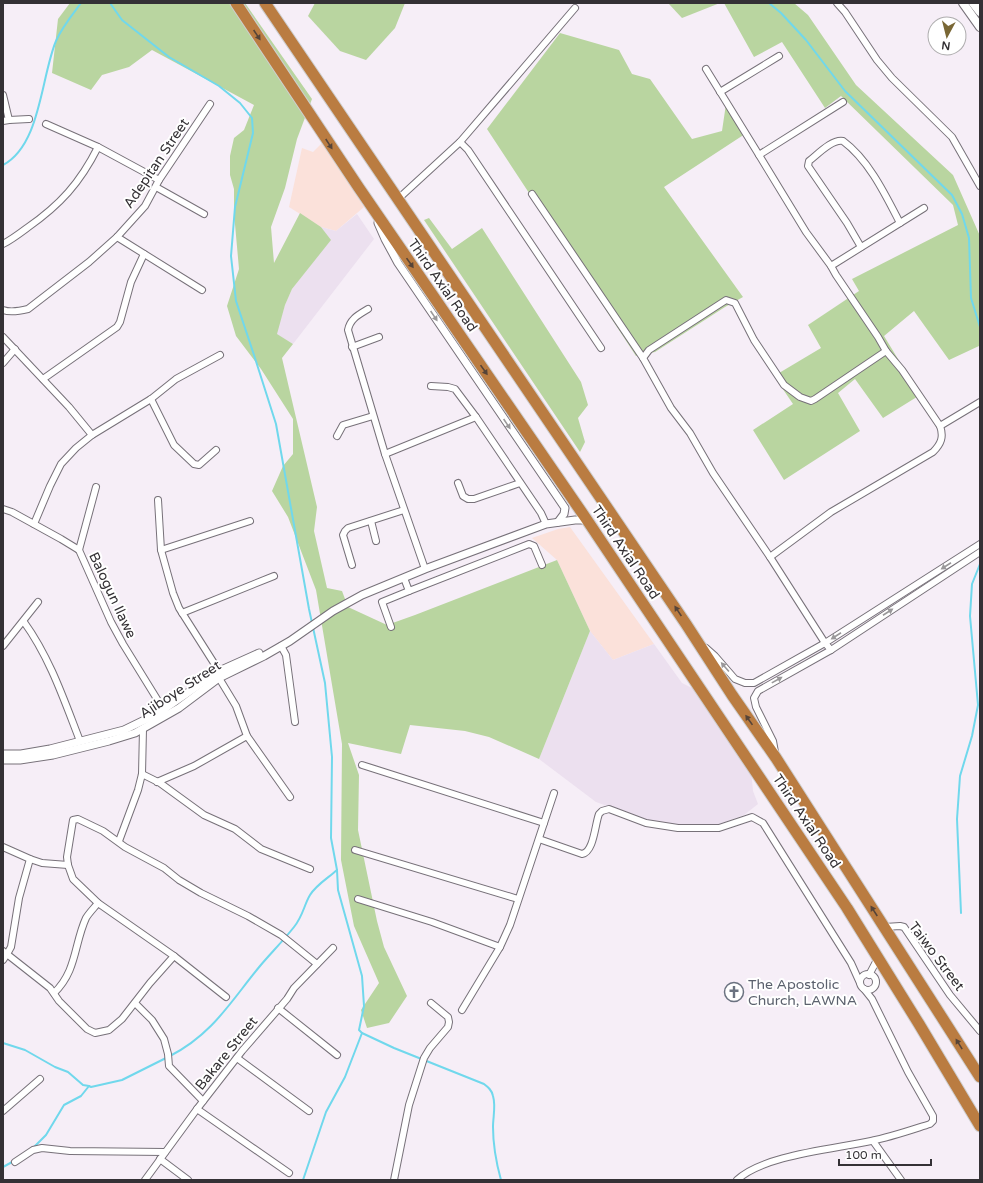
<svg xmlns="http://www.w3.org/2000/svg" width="983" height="1183" viewBox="0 0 983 1183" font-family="'Varela Round',sans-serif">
<rect width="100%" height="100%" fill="#f6eef7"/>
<g fill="#fbe1da">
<polygon points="323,142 364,207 336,231 321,227 289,207 302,148 313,152"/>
<polygon points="570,527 654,644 613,660 590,631 557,560 532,538 558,529"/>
</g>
<g fill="#ece0ef">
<polygon points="357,214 374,239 293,344 276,334 285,305 292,289 330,240 321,227 336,231"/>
<polygon points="590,631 613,660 654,644 682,683 696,690 751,770 753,791 758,804 744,815 719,824 669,824 651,822 596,802 539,759"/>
</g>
<g fill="#b9d5a0">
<polygon points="70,3 245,3 312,99 297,139 285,188 271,227 274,263 300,213 321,227 331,240 292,289 285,305 277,334 293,344 282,358 317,507 314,531 327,588 342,591 348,607 387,625 415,615 557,560 590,631 539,759 489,737 465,731 410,725 401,754 348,743 359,775 358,830 377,921 384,947 407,996 389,1023 367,1028 361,1010 379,983 354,926 341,860 342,744 316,590 288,517 272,491 283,466 293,454 293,419 261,369 236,336 227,306 239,269 234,213 234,189 230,175 230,156 234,138 244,130 254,105 152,50 129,67 102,75 91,90 52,73 58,19"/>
<polygon points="315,3 405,3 395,28 366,60 340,51 308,16"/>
<polygon points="668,3 720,3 682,18"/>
<polygon points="724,3 794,3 808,15 856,85 953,175 980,236 980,347 979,346 949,360 914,311 884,336 920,395 883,418 855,379 838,393 860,431 784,480 753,430 793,404 774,376 821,348 808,325 859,291 852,279 958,225 953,205 841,96 825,108 782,42 754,57"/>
<polygon points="560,33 619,50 632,74 650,79 692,139 722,131 726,104 745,134 664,187 743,297 725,307 655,352 636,356 487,129"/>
<polygon points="429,218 452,249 482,228 581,382 588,405 578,418 585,442 580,452 424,220"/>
</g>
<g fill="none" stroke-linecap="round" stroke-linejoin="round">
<g stroke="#70d8ec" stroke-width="2">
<polyline points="110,3 122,20 169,57 219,86 240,103 252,118 253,133 235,207 231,256 236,301 254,355 276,424 309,609 325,683 332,757 331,838 337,870 338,890 362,976 364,1006 359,1030 362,1033 345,1077 326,1112 303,1180"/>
<polyline points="769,3 781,13 806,40 845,91 952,195 962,214 969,238 971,298 980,327"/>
<path d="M3 165C41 145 41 76 56 41 62 27 72 15 81 3"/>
<polyline points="961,913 957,819 960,776 972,736 978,705 970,616 972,584 980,564"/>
<path d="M362 1033 394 1048 484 1084C488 1087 492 1090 493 1096 496 1106 493 1117 493 1127 493 1146 496 1162 501 1180"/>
<polyline points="3,1043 25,1050 55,1067 68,1072 83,1085 89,1086"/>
<path d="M170 1056C213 1034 231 1001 260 966 271 953 283 941 294 927 303 916 304 905 310 895 316 885 328 878 337 870"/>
<polyline points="34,1147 46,1135 64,1105 81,1096 89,1086 91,1087 122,1080 166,1058"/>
<polyline points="3,1167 14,1161"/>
</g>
<g stroke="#777179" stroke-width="8">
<g id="minor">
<polyline points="837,3 845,12 877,60 892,78 952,137 980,186"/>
<polyline points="706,69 759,155 843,102"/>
<polyline points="720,92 779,56"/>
<polyline points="3,95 9,120"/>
<polyline points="3,121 9,120 29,119"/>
<polyline points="46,124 98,147 159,180"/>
<polyline points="460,142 468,150 601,348"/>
<path d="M759 155 806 232 831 266 836 275 878 337 886 351 902 370 940 426C944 437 941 444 933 452L831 512 770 557"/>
<polyline points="156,187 204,214"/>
<polyline points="532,194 643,358"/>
<polyline points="398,199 460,142 575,8"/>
<polyline points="117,237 202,290"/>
<path d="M3 244C11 240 19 234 27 228 60 205 80 183 98 147"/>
<path d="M861 247 847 223 808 166 809 161C818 154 832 139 843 141 869 160 886 196 900 223"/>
<polyline points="831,266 924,208"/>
<path d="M368 309C358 315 350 319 348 330L385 454 425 569"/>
<path d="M3 310C11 313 20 311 28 309L89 262 117 237 145 206 159 180 210 104"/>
<polyline points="3,337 69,407 92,435"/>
<polyline points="352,347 379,337"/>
<polyline points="3,363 15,349"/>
<polyline points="43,379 117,327 120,322 131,282 144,254"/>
<polyline points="431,386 448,387 455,389 476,417 541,513 546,524"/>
<polyline points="151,399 174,445 194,464 199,465 216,450"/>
<polyline points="940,426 980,402"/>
<polyline points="337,436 343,425 373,416"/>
<polyline points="385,454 476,417"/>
<polyline points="458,483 463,496 468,499 474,499 520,483"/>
<polyline points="158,500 161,550 173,593 179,608 219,671"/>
<polyline points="3,509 12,512 61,539 79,550 111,622 123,644 165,712"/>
<polyline points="371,521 376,541"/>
<polyline points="34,524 50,486 61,464 76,448 92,435 151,399 176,379 220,355"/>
<polyline points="79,550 96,487"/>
<polyline points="161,550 250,521"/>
<polyline points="352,565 343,535 345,531 348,528 404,510"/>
<polyline points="404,578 409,591 529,544 534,546 542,565"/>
<polyline points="182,613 274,576"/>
<path d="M24 622C50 658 64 700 80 741"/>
<polyline points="391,627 382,602 409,591"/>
<polyline points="3,646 38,602"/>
<polyline points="281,646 286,655 295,722"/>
<polyline points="706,648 715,656 735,679 745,683 754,683 825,643 980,544"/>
<polyline points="831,650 825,643 770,557 713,473 690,433 671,408 643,358 649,350 726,300 735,303 754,340 784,385 800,397 811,401 815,399 886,351"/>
<polyline points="219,678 236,706 247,736 290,797"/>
<polyline points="775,752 773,741 756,707 754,698 758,691 831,650 980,552"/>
<polyline points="362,765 544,823"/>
<polyline points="142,774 160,783 204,815 235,829 261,849 310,869"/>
<polyline points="157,782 194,766 247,736"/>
<path d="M539 839 582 854C594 852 595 824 599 814L602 811 609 809 646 823 678 828H719L752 817 763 823 851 963 860 983"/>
<polyline points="119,841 138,790 142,774 143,729"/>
<polyline points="3,847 30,859 42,863 68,865"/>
<polyline points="355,850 518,899"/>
<polyline points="358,899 432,922 500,947"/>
<polyline points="885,927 900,926 904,927 950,995 980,1031"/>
<polyline points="3,951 50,988 59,1001 87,1029 95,1033 109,1030 122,1019 150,983 174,956"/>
<polyline points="3,960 7,954 11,947 19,898 30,859"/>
<circle cx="868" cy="982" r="8"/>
<polyline points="869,975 878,958"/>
<path d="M54 993C77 971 74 944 86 918 89 913 94 908 98 903"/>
<polyline points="226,997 174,956 98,903 73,879 68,865 67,857 73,820 78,819 103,831 125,847 164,868 179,880 201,893 248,916 281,935 317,964"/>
<polyline points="135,1003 152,1020 164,1039 168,1054 169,1066 203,1101"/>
<polyline points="278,1008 337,1055"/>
<polyline points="462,1010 500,947 510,925 554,793"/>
<polyline points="237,1058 309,1111"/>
<polyline points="197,1109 289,1173"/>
<polyline points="3,1111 40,1079"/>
<polyline points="873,1141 901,1180"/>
<polyline points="160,1159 188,1180"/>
<polyline points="15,1162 33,1150 42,1148 70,1151 165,1152"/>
<polyline points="145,1180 197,1109 242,1051 287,999 294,988 333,948"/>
<polyline points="394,1180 409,1105 424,1058 430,1048 448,1027 449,1022 448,1017 431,1003"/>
<path d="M737 1180C763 1155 835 1149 871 1141 891 1137 911 1130 930 1124L933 1121V1116L908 1072 872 999 864 989"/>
</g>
</g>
<g stroke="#777179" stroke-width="9">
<g id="tertiary">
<polyline points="378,223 385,239 398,263 565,508 564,514 558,522"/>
<polyline points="3,754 21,754 50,749 124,730 157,714 219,671 259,653"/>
<polyline points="3,760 20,760 53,755 109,741 135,733 179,708 219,678 264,656 290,641 333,611 362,595 425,569 546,524 575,520 587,520"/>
</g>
</g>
<g stroke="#777179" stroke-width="10">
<g id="secondary">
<polyline points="963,3 980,27"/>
<polyline points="973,3 980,12"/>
</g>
</g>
<g stroke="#cececf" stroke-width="13">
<g id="motorway">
<polyline points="236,3 359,188 587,520 847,908 919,1024 980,1126"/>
<polyline points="265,3 686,624 732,695 776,758 980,1077"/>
</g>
</g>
<use href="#minor" stroke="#fff" stroke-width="6"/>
<use href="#tertiary" stroke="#fff" stroke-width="7"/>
<use href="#secondary" stroke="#fff" stroke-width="8"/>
<use href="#motorway" stroke="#ba7c41" stroke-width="11"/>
</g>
<defs><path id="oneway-solid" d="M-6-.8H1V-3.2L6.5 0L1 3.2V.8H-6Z"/></defs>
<g fill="#564438">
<use href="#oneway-solid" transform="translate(257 35) rotate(56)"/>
<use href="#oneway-solid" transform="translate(329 144) rotate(57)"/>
<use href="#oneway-solid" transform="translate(410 263) rotate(55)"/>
<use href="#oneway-solid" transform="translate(484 370) rotate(55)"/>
<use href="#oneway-solid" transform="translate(678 611) rotate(-124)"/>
<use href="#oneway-solid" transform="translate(749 720) rotate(-125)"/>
<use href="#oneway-solid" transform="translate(874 911) rotate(-123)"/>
<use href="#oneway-solid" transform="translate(959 1044) rotate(-122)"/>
</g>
<g fill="#9a989a">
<use href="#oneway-solid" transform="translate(434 316) rotate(56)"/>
<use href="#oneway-solid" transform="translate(507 424) rotate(56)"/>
<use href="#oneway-solid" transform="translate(946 566) rotate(147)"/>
<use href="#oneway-solid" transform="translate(888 612) rotate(-33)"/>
<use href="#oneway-solid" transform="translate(836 636) rotate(147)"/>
<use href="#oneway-solid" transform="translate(725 667) rotate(-131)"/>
<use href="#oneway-solid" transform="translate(777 680) rotate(-29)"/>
</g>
<defs>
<g id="church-ring" transform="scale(1)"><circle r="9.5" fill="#fff" stroke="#6b7280" stroke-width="1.5"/><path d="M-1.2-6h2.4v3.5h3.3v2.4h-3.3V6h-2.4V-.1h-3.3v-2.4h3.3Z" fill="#6b7280"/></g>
</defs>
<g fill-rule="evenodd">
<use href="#church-ring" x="734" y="992"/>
</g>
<g text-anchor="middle" stroke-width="4" stroke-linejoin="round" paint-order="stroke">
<g font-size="14" fill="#343135" stroke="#fff">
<text transform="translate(156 163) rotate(-56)" y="5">Adepitan Street</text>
<text transform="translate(443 285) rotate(55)" y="5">Third Axial Road</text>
<text transform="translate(626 552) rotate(56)" y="5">Third Axial Road</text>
<text transform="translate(113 595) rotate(65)" y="5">Balogun Ilawe</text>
<text transform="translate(180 689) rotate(-33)" y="5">Ajiboye Street</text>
<text transform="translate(807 821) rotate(56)" y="5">Third Axial Road</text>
<text transform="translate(937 956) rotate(53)" y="5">Taiwo Street</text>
<text transform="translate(226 1053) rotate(-51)" y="5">Bakare Street</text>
</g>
<g font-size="14" fill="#5b616d" stroke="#fff" text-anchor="start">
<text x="748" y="989">The Apostolic<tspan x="748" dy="16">Church, LAWNA</tspan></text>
</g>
</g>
<rect width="983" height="1183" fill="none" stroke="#343135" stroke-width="8"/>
<g transform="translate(947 36) rotate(187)"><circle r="19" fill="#ffffff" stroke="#aeadae"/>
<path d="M0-3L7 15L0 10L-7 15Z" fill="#796735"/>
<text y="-6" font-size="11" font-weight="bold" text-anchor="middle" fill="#343135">N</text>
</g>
<path d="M839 1159v6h92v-6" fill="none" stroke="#343135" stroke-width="2"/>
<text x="845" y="1159" font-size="12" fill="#343135" stroke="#ffffff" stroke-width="3" paint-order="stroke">100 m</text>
</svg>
